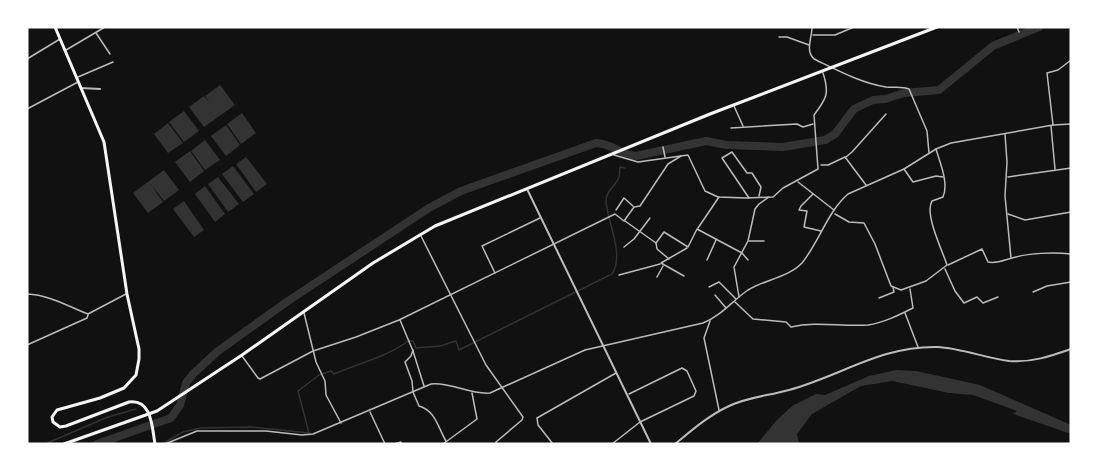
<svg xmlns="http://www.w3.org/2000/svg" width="1098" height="471" viewBox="0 0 1098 471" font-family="Commissioner,sans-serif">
<rect width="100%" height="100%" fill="#111"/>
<g fill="#333">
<polygon points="220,85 235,105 204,127 189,107 204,96 210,103 205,96"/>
<polygon points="184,111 199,131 184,142 169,122"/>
<polygon points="242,113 256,133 241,144 227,124"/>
<polygon points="168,123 183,143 168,153 154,134"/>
<polygon points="226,125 240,145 226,156 211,136"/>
<polygon points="205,140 220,160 205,170 191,151"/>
<polygon points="190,151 204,171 190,182 175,162"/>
<polygon points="246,157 267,184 256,192 236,164"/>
<polygon points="233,166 254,194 243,202 222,174"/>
<polygon points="164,170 179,190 164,201 150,183 163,202 148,213 133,193"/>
<polygon points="218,177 239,204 228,212 208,184"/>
<polygon points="205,186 225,214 215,222 195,194"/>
<polygon points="184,201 204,230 194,237 173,209"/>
<polygon points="897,370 916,371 980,385 1071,425 1071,434 1013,414 1017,411 973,395 949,393 892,381 861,386 812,414 797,434 799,444 757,444 776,421 792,406 816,394 825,395 869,376"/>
</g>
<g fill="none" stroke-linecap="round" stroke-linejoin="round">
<g stroke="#333" stroke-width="1.5">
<polyline points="45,444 108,417 136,409"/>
<path d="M162 444 183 432 201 428 252 427 309 433 298 391 319 375 331 371 334 374C359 363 385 358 408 341H413L416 348 440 346 456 341 459 350 612 274C625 255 607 221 606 201 606 190 616 186 619 177 620 174 619 171 620 167L625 168"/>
</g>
<path stroke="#333" stroke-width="8" d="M97 444 171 418 180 405 186 383 193 374 218 351 288 301 429 208 461 191 596 143C611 143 621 155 636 156L706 141 727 145 783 147 825 140 835 134 854 109 873 100 885 99 904 93 939 90 993 46 1039 27"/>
<g stroke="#bcbcbc" stroke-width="1.5">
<path d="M812 27C812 38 805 51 814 59 837 70 861 83 886 87 894 88 902 86 909 89L927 131 929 153"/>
<polyline points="1017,27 1019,32"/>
<polyline points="96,33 110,54"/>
<polyline points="813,35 835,35 854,27"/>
<polyline points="779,37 787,37 809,45"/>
<polyline points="66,50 105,27"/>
<polyline points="27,59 60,39"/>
<polyline points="78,77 113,62"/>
<polyline points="734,106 743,126"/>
<polyline points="27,109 78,82"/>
<polyline points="1053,125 1047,73 1058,70 1071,60"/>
<polyline points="1051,126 1055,169"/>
<polyline points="731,128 797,124 803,127 813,124"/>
<polyline points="1005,134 1007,162 1005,196 1011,258"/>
<polyline points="663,147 665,157"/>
<path d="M614 155 638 162 688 155 705 191 718 197 746 198 773 197 783 188 818 169 814 115C826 99 830 94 823 73"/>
<polyline points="846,157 852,152 886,114"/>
<polyline points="821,165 828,165 845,157 866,185"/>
<polyline points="904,169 913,182 936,176 943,177"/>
<polyline points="1008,177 1071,168"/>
<polyline points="798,182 834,210"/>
<polyline points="813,194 801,206 799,210 807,211 804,227 821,231"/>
<polyline points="749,198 722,158 732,152 747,173 752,173 761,187 759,196"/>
<polyline points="616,210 624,198 633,206"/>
<path d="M835 214 849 222 864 223 875 244 891 286 901 290 926 281 947 265C943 252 924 214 932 201L943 197C949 183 940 163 936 149"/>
<polyline points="1008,214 1025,220 1071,212"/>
<polyline points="625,221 656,243 664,232 688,247 697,229 742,253 748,260"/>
<polyline points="698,228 719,197"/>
<polyline points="421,236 486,365 523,417 522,420 496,442 496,444"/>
<polyline points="749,241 764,241"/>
<polyline points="656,243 657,249 669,259"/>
<polyline points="624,247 634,239 650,218"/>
<polyline points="707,260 716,240"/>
<path d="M948 265 982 249 988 262C997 264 1004 260 1012 258 1029 253 1053 252 1071 254"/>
<polyline points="945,269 955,291 964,303 977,297 983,303 998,297"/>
<polyline points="495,273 482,246 540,218"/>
<polyline points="619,275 660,264"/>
<polyline points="684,276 661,263 687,248"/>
<polyline points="657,277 663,266"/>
<polyline points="709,287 719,282 736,299"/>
<polyline points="1033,292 1047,286 1071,282"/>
<path d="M27 294C50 295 67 306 88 314L126 294"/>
<polyline points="715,295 726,308"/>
<polyline points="739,297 734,267 748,241 755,209 759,204 769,197"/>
<polyline points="879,298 894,292 893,287"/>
<path d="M735 302 753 319 786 322 791 327C817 321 842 327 868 325 883 323 899 315 913 308L910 289"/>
<polyline points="304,313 316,362 325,381 326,395 341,423"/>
<polyline points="905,313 918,347"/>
<polyline points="400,320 413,351 424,386"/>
<polyline points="710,321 704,338 719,410"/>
<polyline points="27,345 87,318 88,315"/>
<path d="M413 350 411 356 405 362 412 381 413 392 419 406C436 411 438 428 446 441"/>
<polyline points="242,356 258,378 260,379 313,351 356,337 399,320 615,214 624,221 634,207 640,206 668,164 681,156"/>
<polyline points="370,412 385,444"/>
<path d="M165 444 197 431H266L302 435 313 434 431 384C452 382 470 395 490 393L585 350 703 323C721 316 732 301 748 290 764 280 789 277 802 263 819 242 828 211 848 194L904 169 936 149 951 143 1053 125 1071 124"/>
<polyline points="394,444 401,442 402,444"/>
<polyline points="443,444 477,419 472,393"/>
<polyline points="553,444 538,425 537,418 616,373"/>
<polyline points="612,444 640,422 694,396 696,391 687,371 682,368 629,394"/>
</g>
<g stroke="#bcbcbc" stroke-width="2">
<polyline points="81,88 100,89"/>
<polyline points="527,189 651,444"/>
<path d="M675 444C691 431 708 416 727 407 746 397 768 396 789 390 841 376 880 346 937 347 961 348 985 358 1009 361 1031 363 1051 356 1071 349"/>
</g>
<path stroke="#f5f5f5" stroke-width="3" d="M55 27 104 142 127 294 139 349V359L136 375 124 388 100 398 57 410 52 417 53 422 60 427 66 426 129 402C152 399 152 427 155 444"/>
<polyline stroke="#f5f5f5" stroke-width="3" points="64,444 157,411 242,355 373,263 435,226 710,114 937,27"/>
</g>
<rect width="1098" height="471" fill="none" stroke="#ffffff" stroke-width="57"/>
</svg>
